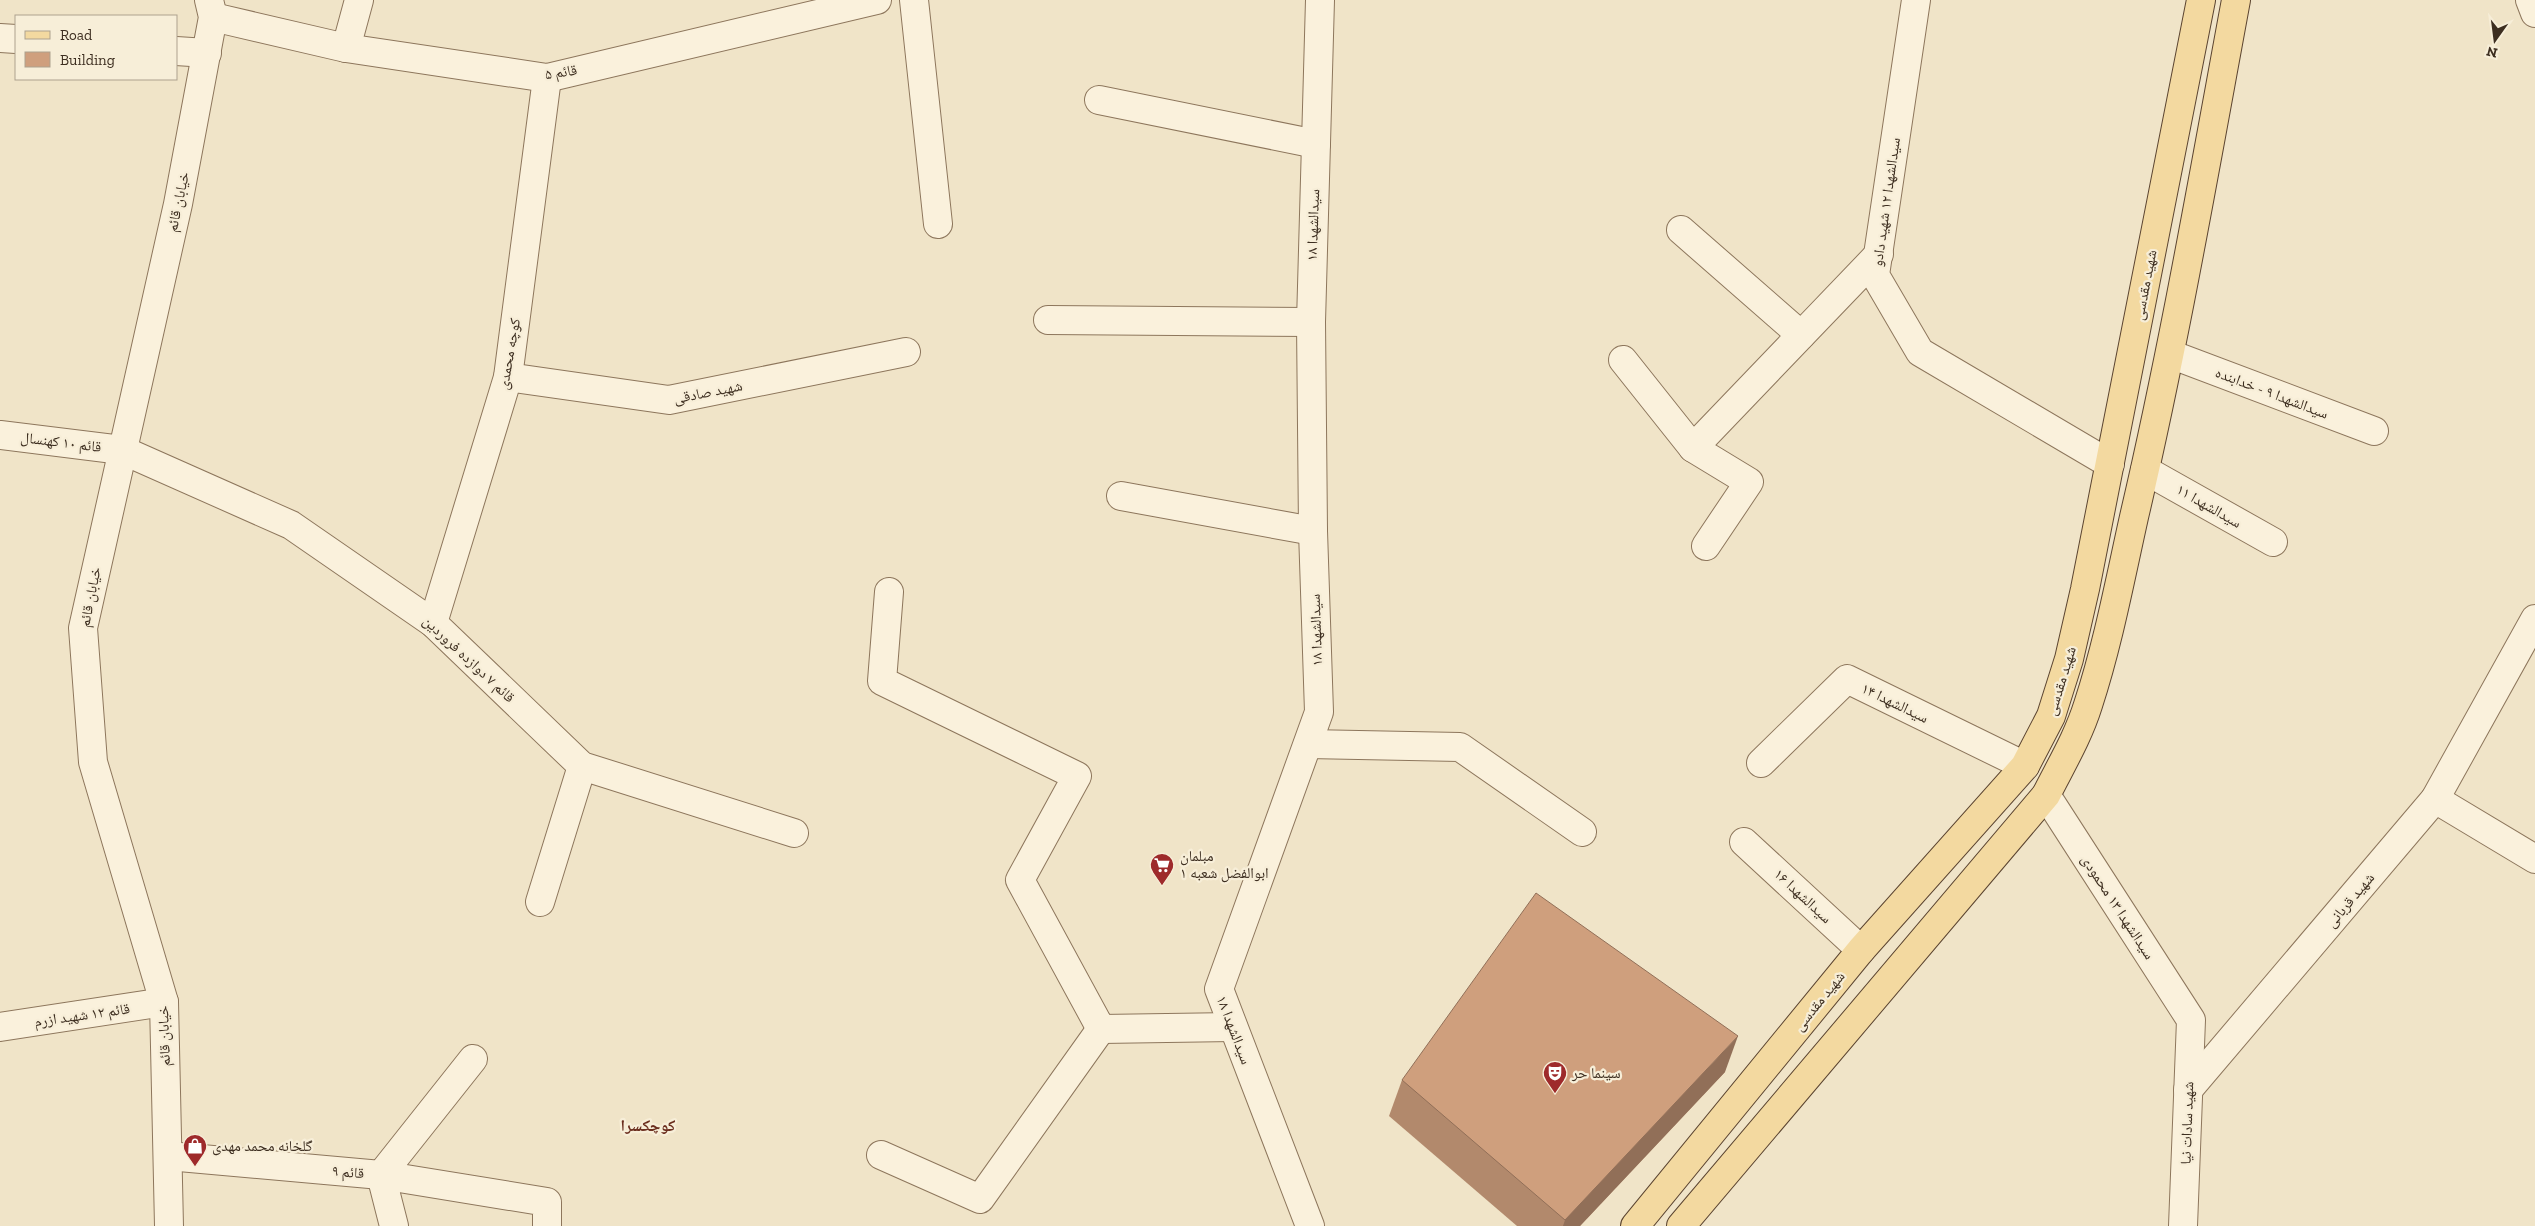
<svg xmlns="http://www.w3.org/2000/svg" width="2535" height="1226" viewBox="0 0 2535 1226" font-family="'Zilla Slab','Noto Naskh Arabic',serif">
<rect width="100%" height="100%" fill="#f0e4c8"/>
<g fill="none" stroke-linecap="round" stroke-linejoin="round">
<g stroke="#8d765c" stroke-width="30">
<g id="minor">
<polyline points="914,0 938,224"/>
<polyline points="1916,0 1875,275 1920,352 2110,464"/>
<polyline points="2530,0 2535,13"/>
<polyline points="213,17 346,48 547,78 877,0"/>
<polyline points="0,38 16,39"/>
<polyline points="346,48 359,0"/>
<polyline points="176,51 207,53"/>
<polyline points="1099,100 1316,144"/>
<polyline points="1681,230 1801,335"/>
<polyline points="1048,320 1311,322"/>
<polyline points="2170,354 2374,431"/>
<polyline points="1623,360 1693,448"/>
<polyline points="508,377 669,400 906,352"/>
<polyline points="0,435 122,450 291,525 433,623 582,766 794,833"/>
<polyline points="2145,470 2273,542"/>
<polyline points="1121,496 1313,531"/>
<polyline points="1706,546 1749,482 1693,448 1879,254"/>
<polyline points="889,592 882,681 1077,776 1020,880 1101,1029 1233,1027"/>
<polyline points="433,623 508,377 547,78"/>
<polyline points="1308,744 1460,747 1582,832"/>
<polyline points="1761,763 1847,679 2025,766"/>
<polyline points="2046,795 2191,1020 2183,1226"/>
<polyline points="2435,799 2535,619"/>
<polyline points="1744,842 1861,950"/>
<polyline points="540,902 582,766"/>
<polyline points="0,1027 164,1002"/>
<polyline points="2188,1090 2435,799 2535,859"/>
<polyline points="881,1155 980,1199 1101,1029"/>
<polyline points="168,1156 381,1175 473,1059"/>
<polyline points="169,1226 164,1002 93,762 83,628 178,204 213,17 209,0"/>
<polyline points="394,1226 381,1175 547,1202 547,1226"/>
<polyline points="1310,1226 1219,989 1319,712 1313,531 1311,322 1320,0"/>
</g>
</g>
<g stroke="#5b4430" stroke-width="30">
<g id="major">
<polyline points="1635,1226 1861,950 2025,766 2051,716 2069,659 2085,589 2201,0"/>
<path d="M1681 1226 2046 795C2061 765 2078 737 2088 705 2108 644 2120 580 2134 517 2174 346 2204 173 2236 0"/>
</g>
</g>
<use href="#minor" stroke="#faf1dc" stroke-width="28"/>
<use href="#major" stroke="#f3d9a0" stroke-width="28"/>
</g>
<polygon fill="#b2896c" points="1725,1072 1580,1226 1517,1226 1389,1116 1402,1080"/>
<polygon fill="#916f58" points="1738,1036 1725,1072 1580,1226 1563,1226 1565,1220"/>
<polygon fill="#cf9f7d" stroke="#916f58" points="1536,893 1738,1036 1565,1220 1402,1080"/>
<defs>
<g id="supermarket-pin" transform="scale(1.25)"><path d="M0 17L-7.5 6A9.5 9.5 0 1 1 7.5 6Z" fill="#9e2a2b" stroke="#f7eed8"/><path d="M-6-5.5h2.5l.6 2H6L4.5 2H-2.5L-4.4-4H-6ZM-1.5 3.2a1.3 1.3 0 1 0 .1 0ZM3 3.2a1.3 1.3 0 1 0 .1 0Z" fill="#fff"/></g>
<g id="theatre-pin" transform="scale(1.25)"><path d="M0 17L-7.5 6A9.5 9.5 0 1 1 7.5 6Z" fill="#9e2a2b" stroke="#f7eed8"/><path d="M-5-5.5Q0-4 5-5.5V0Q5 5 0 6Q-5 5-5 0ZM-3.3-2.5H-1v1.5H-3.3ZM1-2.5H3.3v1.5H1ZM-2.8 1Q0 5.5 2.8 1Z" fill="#fff"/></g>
<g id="shop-pin" transform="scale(1.25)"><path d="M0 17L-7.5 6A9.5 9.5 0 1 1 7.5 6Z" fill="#9e2a2b" stroke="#f7eed8"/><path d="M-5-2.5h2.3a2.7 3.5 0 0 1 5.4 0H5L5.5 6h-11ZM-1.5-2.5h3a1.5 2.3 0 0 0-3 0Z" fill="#fff"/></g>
</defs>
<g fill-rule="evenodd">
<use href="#supermarket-pin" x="1162" y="865"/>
<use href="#theatre-pin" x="1555" y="1073"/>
<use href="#shop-pin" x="195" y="1146"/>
</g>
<g text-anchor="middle" stroke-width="4.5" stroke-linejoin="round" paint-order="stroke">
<g font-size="15" fill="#3d2e20" stroke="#f7eed8">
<text transform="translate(561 72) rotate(-9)" y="5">قائم ۵</text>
<text transform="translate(178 202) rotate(-78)" y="5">خیابان قائم</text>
<text transform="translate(1886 202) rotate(-82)" y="5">سیدالشهدا ۱۲ شهید دادو</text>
<text transform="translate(1313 225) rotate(-88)" y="5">سیدالشهدا ۱۸</text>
<text transform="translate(2145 285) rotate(-79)" y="5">شهید مقدسی</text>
<text transform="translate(509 354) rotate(-80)" y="5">کوچه محمدی</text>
<text transform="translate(708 392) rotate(-11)" y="5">شهید صادقی</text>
<text transform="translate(2272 393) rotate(21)" y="5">سیدالشهدا ۹ - خدابنده</text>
<text transform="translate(61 442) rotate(7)" y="5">قائم ۱۰ کهنسال</text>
<text transform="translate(2209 506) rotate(30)" y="5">سیدالشهدا ۱۱</text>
<text transform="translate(90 597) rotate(-79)" y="5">خیابان قائم</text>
<text transform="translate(1316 630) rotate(-92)" y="5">سیدالشهدا ۱۸</text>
<text transform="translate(469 659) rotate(43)" y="5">قائم ۷ دوازده فروردین</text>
<text transform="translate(2061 681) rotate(-73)" y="5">شهید مقدسی</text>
<text transform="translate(1895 703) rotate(26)" y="5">سیدالشهدا ۱۴</text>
<text transform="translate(1803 896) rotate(43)" y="5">سیدالشهدا ۱۶</text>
<text transform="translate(2350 900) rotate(-50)" y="5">شهید قربانی</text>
<text transform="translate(2118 907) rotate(57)" y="5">سیدالشهدا ۱۳ محمودی</text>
<text transform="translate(1819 1001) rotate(-51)" y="5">شهید مقدسی</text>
<text transform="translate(82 1015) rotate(-8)" y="5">قائم ۱۲ شهید ازرم</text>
<text transform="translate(1234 1030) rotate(69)" y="5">سیدالشهدا ۱۸</text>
<text transform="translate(164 1036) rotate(-92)" y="5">خیابان قائم</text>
<text transform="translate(2187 1123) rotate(-88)" y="5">شهید سادات نیا</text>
<text transform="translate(348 1172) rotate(5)" y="5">قائم ۹</text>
</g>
<g font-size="15" fill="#3d2e20" stroke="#f7eed8" text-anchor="start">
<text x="1180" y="861">مبلمان<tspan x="1180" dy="17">ابوالفضل شعبه ۱</tspan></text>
<text x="1572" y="1078">سینما حر</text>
<text x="212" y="1151">گلخانه محمد مهدی</text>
</g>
<g font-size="16" font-weight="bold" fill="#6b2e1e" stroke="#f7eed8">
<text x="648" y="1131">کوچکسرا</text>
</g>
</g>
<rect x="15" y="15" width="162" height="65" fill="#f7eed8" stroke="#ada18e"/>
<rect x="25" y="31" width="25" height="8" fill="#f3d9a0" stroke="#ada18e"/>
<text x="60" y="40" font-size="15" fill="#3d2e20">Road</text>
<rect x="25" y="52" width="25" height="15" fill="#cf9f7d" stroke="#ada18e"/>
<text x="60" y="65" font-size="15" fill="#3d2e20">Building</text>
<g transform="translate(2495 40) rotate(194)" stroke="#f7eed8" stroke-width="4" paint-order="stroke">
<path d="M0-4L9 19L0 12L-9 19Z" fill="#3d2e20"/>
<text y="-8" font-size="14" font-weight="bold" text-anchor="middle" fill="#3d2e20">N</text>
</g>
</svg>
